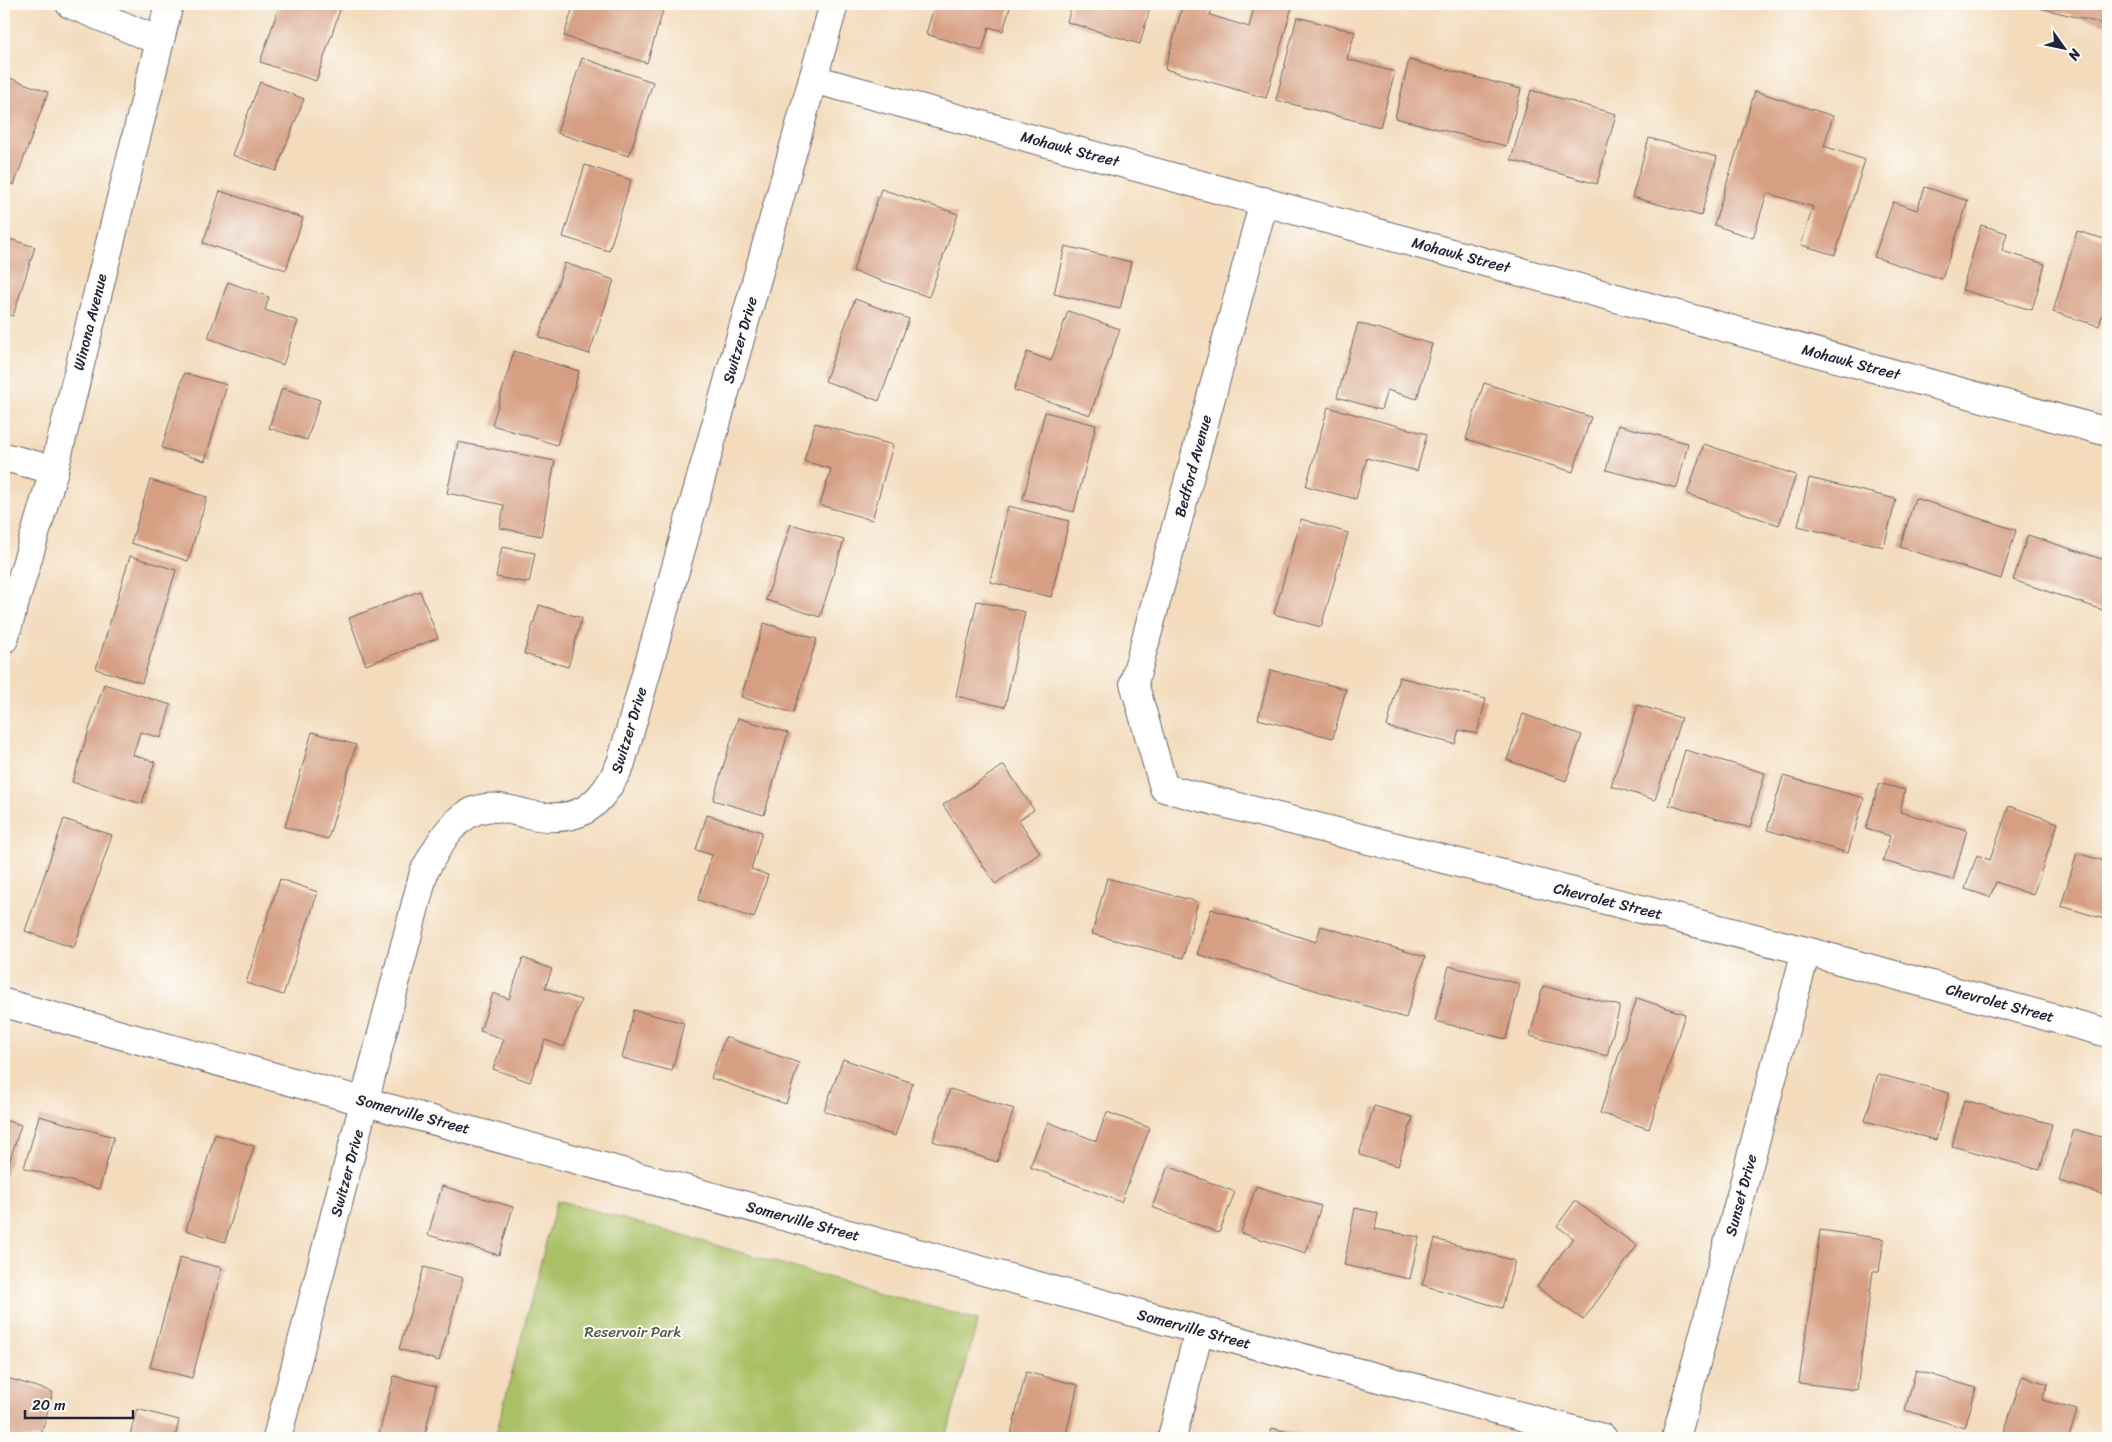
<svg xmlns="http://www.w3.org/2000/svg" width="2112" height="1442" viewBox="0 0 2112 1442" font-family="Sriracha,sans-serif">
<rect width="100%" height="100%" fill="#fdfcf7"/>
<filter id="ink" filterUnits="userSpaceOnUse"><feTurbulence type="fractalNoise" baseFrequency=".02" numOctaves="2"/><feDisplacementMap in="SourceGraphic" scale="10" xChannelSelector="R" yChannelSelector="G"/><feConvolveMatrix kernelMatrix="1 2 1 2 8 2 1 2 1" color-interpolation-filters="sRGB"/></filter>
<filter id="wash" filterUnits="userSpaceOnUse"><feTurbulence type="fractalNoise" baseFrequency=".0096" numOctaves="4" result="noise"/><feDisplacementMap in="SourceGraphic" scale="20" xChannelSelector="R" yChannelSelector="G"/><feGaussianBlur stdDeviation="1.12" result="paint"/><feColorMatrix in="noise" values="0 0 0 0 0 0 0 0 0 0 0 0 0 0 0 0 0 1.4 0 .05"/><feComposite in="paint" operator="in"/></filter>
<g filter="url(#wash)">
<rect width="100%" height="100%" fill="#f3dbbc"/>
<polygon fill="#aac065" stroke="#667150" points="557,1200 978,1320 946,1438 495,1438"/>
<g id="blocks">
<g fill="#d69f83">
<polygon points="280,4 322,4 340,10 316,81 260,62"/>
<polygon points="574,4 665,4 647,63 564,36"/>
<polygon points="935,4 1011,4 1003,31 989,27 982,51 926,34"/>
<polygon points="1072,4 1151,4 1140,44 1067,22"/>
<polygon points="1183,4 1213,4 1210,15 1249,27 1255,4 1283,4 1292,7 1266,98 1165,69"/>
<polygon points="2041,4 2108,4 2108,25 2040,8"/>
<polygon points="1297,17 1355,32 1347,59 1395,72 1380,127 1276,100"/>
<polygon points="582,58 653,82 629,156 557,133"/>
<polygon points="1409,60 1521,89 1506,146 1395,118"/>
<polygon points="4,76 48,92 14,185 4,181"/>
<polygon points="260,82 304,99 276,171 232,155"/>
<polygon points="1531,90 1616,114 1597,184 1511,160"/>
<polygon points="1755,91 1833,116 1824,146 1865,160 1835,255 1801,245 1813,207 1767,193 1753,238 1714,225"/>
<polygon points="1649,138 1717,157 1701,216 1632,197"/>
<polygon points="585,165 631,180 609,251 563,237"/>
<polygon points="1925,187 1968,201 1942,279 1874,257 1893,202 1917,210"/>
<polygon points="881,189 958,214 929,297 853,271"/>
<polygon points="220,191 303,218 286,270 203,243"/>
<polygon points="1981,225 2007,233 2002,251 2045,264 2032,310 1962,290"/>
<polygon points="2077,231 2108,240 2108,310 2104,309 2099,326 2053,312"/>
<polygon points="4,237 35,247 13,316 4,313"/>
<polygon points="1065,246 1131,262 1120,309 1054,294"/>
<polygon points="565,263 614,280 589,354 539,337"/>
<polygon points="228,282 269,297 265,310 298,321 283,365 208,338"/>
<polygon points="855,299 909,319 879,401 825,381"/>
<polygon points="1068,311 1120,329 1090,415 1014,390 1027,352 1051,361"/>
<polygon points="1358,323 1432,344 1417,399 1387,390 1381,410 1337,397"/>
<polygon points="514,351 579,371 557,445 492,425"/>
<polygon points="184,373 227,385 205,461 162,448"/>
<polygon points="1484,383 1591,417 1573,472 1466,439"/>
<polygon points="282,388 320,400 307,440 269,428"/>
<polygon points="1328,407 1427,434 1417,471 1367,458 1356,499 1306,486"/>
<polygon points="1045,412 1096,425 1074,512 1023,499"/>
<polygon points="815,423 893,445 872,520 820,505 831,469 804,461"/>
<polygon points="1618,425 1688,443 1677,488 1606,470"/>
<polygon points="458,442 555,461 541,536 500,528 504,505 447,493"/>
<polygon points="1704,444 1796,475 1779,525 1687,494"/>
<polygon points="1809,478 1896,499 1884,547 1798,526"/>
<polygon points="150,480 207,497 188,561 131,543"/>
<polygon points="1915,498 2016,530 2001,579 1900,547"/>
<polygon points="1008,506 1069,521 1051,597 990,582"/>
<polygon points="1301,519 1348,533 1321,627 1274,614"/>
<polygon points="791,524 844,540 820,617 766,600"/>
<polygon points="2028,535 2108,561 2108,593 2103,610 2013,580"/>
<polygon points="502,547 535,553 529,583 496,577"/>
<polygon points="130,556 176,570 142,683 96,669"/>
<polygon points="420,591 438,638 366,665 349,618"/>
<polygon points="977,601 1025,612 1005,707 956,696"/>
<polygon points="539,605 582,618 568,667 524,654"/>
<polygon points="764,623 817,639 793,713 741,697"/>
<polygon points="1271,670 1346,689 1333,738 1258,719"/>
<polygon points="1399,677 1486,699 1477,734 1459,730 1455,744 1387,727"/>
<polygon points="104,684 171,705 161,738 140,732 133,755 155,762 142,804 72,782"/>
<polygon points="1638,705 1681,718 1655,800 1611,786"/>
<polygon points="1523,714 1582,735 1566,781 1507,760"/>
<polygon points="738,718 788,733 764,815 713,800"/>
<polygon points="312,732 356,745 328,839 285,827"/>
<polygon points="1685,750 1765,773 1750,828 1669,805"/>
<polygon points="1004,765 1034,810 1019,820 1040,853 995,884 943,805"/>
<polygon points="1783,776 1864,798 1848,853 1767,830"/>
<polygon points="1879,783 1905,790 1900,812 1967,830 1953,880 1883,861 1890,836 1866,829"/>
<polygon points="2009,806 2058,823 2033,895 1996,882 1990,897 1965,889 1977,855 1990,860"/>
<polygon points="707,815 762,832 751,869 768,875 754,918 698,900 712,855 696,850"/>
<polygon points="64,819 112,835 74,948 25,931"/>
<polygon points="2077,853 2108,862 2108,920 2061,906"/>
<polygon points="1107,878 1198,902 1183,958 1092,934"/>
<polygon points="280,879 318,892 283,995 246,983"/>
<polygon points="1211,909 1316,942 1321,926 1425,957 1406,1018 1197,954"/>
<polygon points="523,958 552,969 545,988 581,1000 564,1047 545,1040 530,1082 493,1069 504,1039 480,1031 493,993 509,999"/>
<polygon points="1449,966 1520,984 1506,1039 1435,1021"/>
<polygon points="1543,986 1620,1006 1607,1056 1530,1036"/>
<polygon points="1637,998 1685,1014 1649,1129 1600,1113"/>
<polygon points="634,1010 684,1023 672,1071 622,1058"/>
<polygon points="725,1037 799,1063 786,1104 711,1078"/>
<polygon points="843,1059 913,1083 895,1136 824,1111"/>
<polygon points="1878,1074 1949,1093 1936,1140 1865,1121"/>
<polygon points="950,1089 1014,1109 997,1162 933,1141"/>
<polygon points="1964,1100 2052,1124 2040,1170 1952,1146"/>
<polygon points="1374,1106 1413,1117 1398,1166 1359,1155"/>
<polygon points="1107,1112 1150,1128 1121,1202 1030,1167 1048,1122 1096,1141"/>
<polygon points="39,1116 114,1137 99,1189 24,1168"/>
<polygon points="4,1120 21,1125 4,1179"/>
<polygon points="2074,1129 2108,1139 2108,1196 2059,1181"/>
<polygon points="215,1134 254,1146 225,1242 186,1230"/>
<polygon points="1168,1166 1235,1192 1219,1233 1152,1207"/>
<polygon points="442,1186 513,1207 499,1255 428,1235"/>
<polygon points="1256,1186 1321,1206 1306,1253 1241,1233"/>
<polygon points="1575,1201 1637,1246 1583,1320 1537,1287 1573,1238 1557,1226"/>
<polygon points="1355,1208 1378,1213 1375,1229 1419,1237 1410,1279 1344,1265"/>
<polygon points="1820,1230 1884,1239 1879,1271 1873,1271 1857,1390 1799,1383"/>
<polygon points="1435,1239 1515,1261 1502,1308 1422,1285"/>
<polygon points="180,1257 222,1268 192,1378 150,1367"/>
<polygon points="424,1267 463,1278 439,1361 399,1349"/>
<polygon points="1916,1370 1976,1388 1965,1428 1905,1410"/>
<polygon points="1026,1372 1078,1385 1065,1438 1010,1438"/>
<polygon points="394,1376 436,1386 424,1438 378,1438"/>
<polygon points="2022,1376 2048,1384 2042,1400 2077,1410 2069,1438 2011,1438 2003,1436"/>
<polygon points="4,1377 53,1392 40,1438 19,1438 4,1434"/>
<polygon points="137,1409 179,1420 175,1438 129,1438"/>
<polygon points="1272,1428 1310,1438 1269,1438"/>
</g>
</g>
</g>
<g filter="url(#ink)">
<use href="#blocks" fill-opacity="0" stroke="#6b6368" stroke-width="1"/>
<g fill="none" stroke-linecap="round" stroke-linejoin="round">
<g stroke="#6b6368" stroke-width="30">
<g id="minor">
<polyline points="70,4 159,41"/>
<polyline points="813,79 2108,432"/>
<polyline points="1264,201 1134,683 1164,788 1806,951 2108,1033"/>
<polyline points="4,457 54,470"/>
<polyline points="4,639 54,470 169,4"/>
<polyline points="4,1003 1199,1330 1603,1438"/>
<path d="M277 1438 424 872C437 847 454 812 486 808 499 806 514 811 527 814 577 825 600 809 621 763L834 4"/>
<polyline points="1172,1438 1199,1330"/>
<polyline points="1676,1438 1806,951"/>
</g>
</g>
<use href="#minor" stroke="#fff" stroke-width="28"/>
</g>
</g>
<g text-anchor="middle" stroke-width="4" stroke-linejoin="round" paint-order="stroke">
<g font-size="15" fill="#22223b" stroke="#fdfcf7">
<text transform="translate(1070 149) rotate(15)" y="5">Mohawk Street</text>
<text transform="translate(1461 255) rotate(15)" y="5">Mohawk Street</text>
<text transform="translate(90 322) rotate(-76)" y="5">Winona Avenue</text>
<text transform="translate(740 340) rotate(-74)" y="5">Switzer Drive</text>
<text transform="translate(1851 362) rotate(15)" y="5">Mohawk Street</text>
<text transform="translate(1193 466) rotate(-75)" y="5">Bedford Avenue</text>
<text transform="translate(629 730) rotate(-73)" y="5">Switzer Drive</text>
<text transform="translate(1608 901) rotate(14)" y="5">Chevrolet Street</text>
<text transform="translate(2000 1003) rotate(15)" y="5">Chevrolet Street</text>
<text transform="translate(413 1114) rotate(15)" y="5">Somerville Street</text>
<text transform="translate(347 1173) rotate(-75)" y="5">Switzer Drive</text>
<text transform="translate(1741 1195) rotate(-75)" y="5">Sunset Drive</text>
<text transform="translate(803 1221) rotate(15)" y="5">Somerville Street</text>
<text transform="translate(1194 1329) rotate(15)" y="5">Somerville Street</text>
</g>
<g font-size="15" fill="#52594a" stroke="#fdfcf7">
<text x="633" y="1337">Reservoir Park</text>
</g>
</g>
<rect width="2112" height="1442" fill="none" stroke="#fdfcf7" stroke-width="20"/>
<g transform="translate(2064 48) rotate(123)" stroke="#fdfcf7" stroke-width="4" paint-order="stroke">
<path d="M0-4L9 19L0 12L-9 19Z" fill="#22223b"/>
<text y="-8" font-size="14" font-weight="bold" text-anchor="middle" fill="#22223b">N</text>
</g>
<path d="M25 1410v8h108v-8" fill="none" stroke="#22223b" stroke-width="2.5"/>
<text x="32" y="1410" font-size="15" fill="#22223b" stroke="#fdfcf7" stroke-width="4" paint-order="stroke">20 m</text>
</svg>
